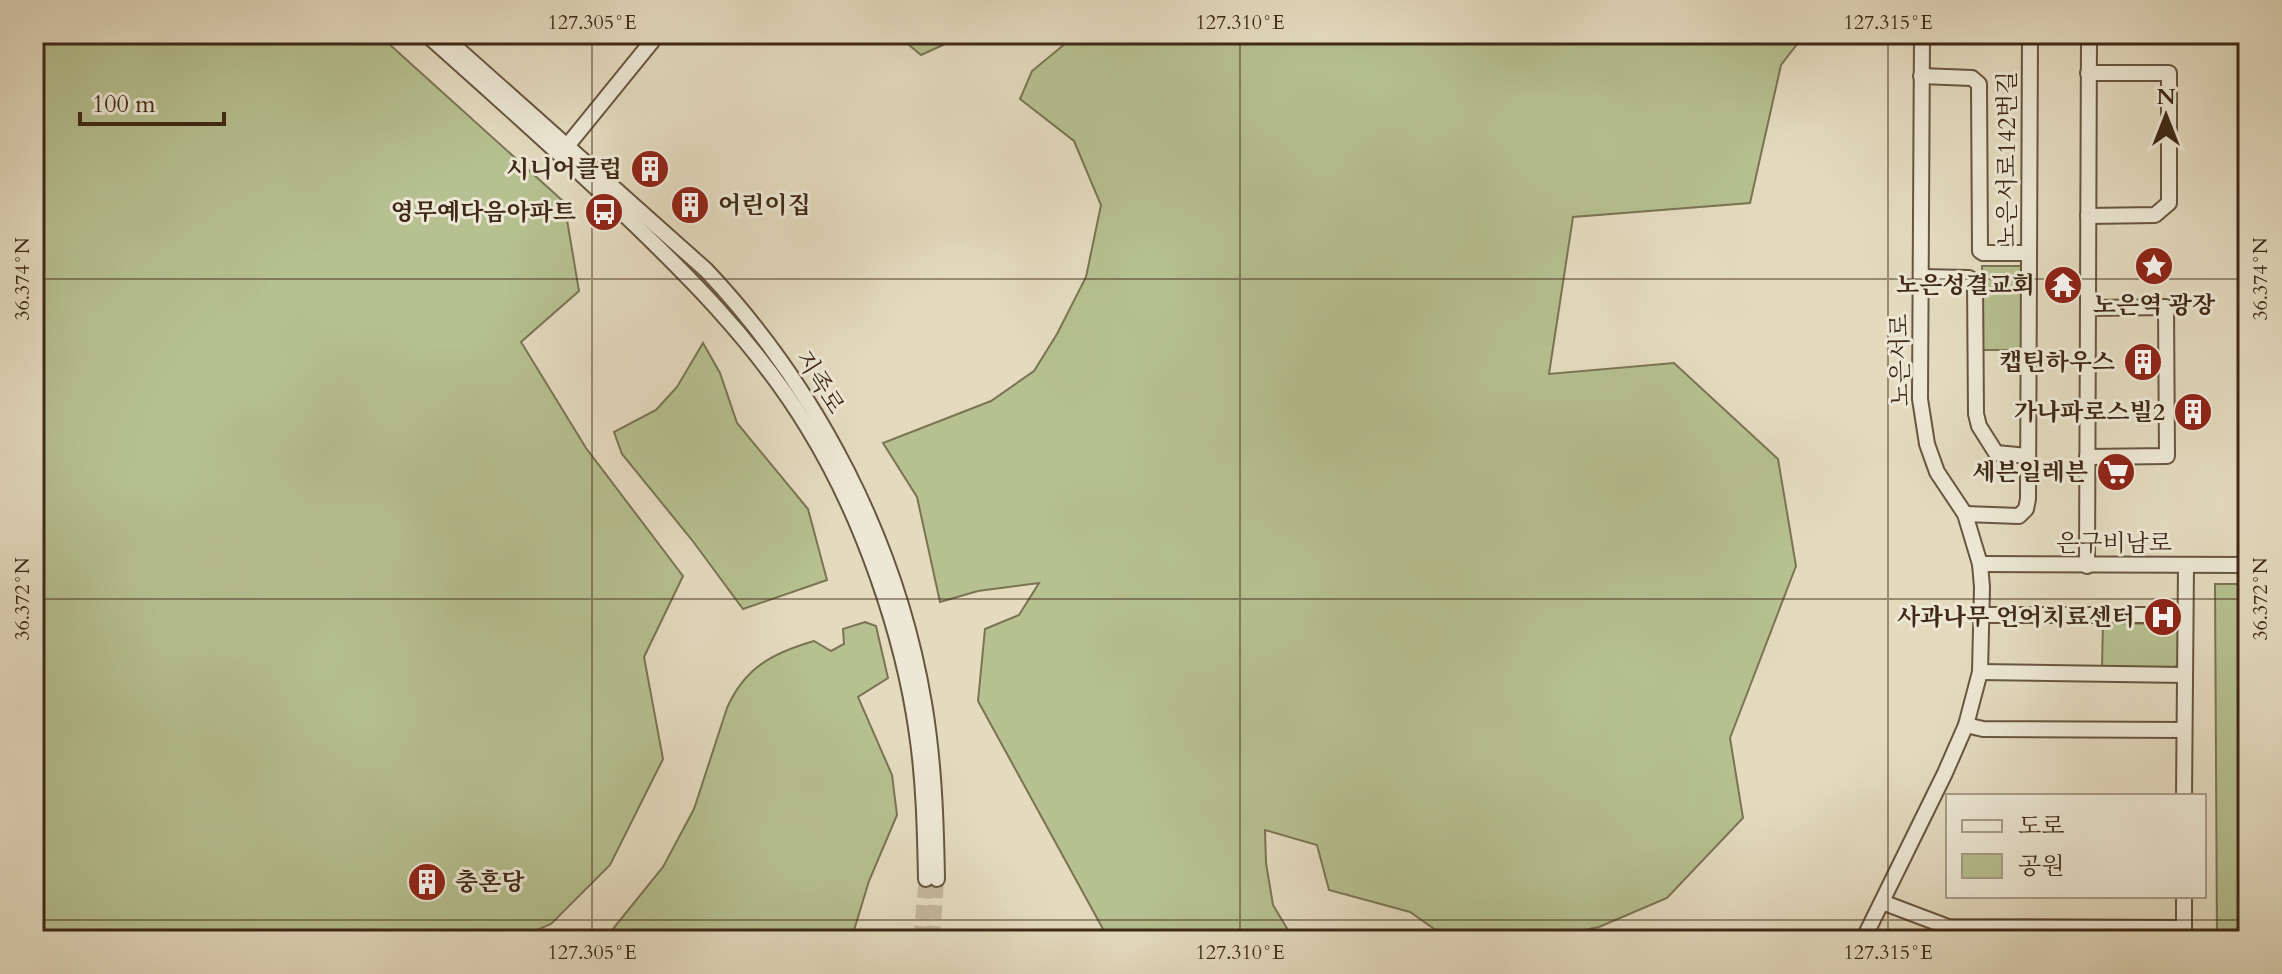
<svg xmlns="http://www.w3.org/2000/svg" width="2282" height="974" viewBox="0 0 2282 974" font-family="Cardo,'Noto Serif KR',serif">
<rect width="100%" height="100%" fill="#e4dbbf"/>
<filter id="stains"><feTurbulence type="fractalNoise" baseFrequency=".0025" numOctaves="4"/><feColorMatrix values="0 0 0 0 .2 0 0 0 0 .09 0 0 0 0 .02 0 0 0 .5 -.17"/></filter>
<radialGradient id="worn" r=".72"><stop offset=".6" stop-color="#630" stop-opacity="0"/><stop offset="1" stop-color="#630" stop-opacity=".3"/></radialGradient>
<g fill="#b6c090" stroke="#7a7453" stroke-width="2">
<polygon points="34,34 378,34 564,202 579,291 521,342 586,448 683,576 644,657 663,759 610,865 551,924 514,940 34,940"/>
<polygon points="896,34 967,34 921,55"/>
<polygon points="1077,34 1805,34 1781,65 1750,203 1573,217 1549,374 1674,363 1778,459 1796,566 1730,738 1743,818 1667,898 1599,927 1537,940 1458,940 1447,938 1410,912 1329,890 1317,845 1265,830 1266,863 1273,905 1294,940 1109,940 978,701 985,629 1019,615 1039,583 978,591 940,602 917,497 883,443 991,401 1034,371 1057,334 1086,277 1101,205 1074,141 1020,99 1032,71"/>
<polygon points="1982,266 2022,266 2021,350 1982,350"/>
<polygon points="703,343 720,373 737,423 808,509 827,580 743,609 692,540 622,454 614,432 656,410 677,387"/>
<polygon points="2215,584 2240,584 2242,940 2217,940"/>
<path d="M865 622 876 626 888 678 858 697 892 775 897 815 869 881 851 940H604L663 867 694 809 727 708C745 667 773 653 814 641L831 651 844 644 843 629Z"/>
<polygon points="2103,623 2175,624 2179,628 2178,664 2173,670 2102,668"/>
</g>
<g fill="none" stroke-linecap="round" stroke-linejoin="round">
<g stroke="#c3b79d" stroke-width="14" stroke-dasharray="14 7" stroke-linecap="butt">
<polyline points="920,940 926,879"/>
<polyline points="933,940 937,879"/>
</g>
<g stroke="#685640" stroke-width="18">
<g id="minor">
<path d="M426 34C488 89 549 144 610 201 683 270 755 341 808 428 861 514 903 633 917 734 924 782 925 830 926 879"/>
<path d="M441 34 706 270C818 389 897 542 924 703 934 762 936 820 937 879"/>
<polyline points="1921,76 1972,78 1979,84 1980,251 1983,253 2029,253"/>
<polyline points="563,151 658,34"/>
<polyline points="2088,216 2155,215 2169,203 2169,73 2088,73"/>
<polyline points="1921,277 1969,278 1975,282 1976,414 1979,426 1996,453 2028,456"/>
<polyline points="2087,457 2167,456 2166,307 2088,308"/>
<polyline points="1965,514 2019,516 2026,509 2028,499 2030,34"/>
<polyline points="1980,564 2248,565"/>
<polyline points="2087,566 2089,34"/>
<polyline points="1982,615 2185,615"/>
<polyline points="1980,672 2185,675"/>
<polyline points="1966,725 1983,729 2184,730"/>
<polyline points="2184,796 2186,565"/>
<polyline points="2184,896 2184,940"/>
<polyline points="1882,902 1948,927 2184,928"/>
<polyline points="1863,940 1945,773 1966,725 1980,672 1982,587 1980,564 1965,514 1937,472 1927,444 1920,399 1922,34"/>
</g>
</g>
<use href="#minor" stroke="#ede8d5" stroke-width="14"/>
</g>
<path fill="none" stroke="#3f2916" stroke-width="2" stroke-opacity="0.45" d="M592 34V940M1240 34V940M1888 34V940M34 279H2248M34 599H2248M34 920H2248"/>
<defs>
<g id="building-disc" transform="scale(2)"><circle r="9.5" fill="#8f2418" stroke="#ede8d5"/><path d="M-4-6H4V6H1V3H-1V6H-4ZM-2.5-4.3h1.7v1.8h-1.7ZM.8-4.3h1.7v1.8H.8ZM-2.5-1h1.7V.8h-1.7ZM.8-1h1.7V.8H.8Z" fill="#fff"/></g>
<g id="bus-disc" transform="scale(2)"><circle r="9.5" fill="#8f2418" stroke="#ede8d5"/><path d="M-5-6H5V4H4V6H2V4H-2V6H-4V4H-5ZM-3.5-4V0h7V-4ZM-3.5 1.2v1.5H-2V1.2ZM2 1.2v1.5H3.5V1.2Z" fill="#fff"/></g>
<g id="sight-disc" transform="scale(2)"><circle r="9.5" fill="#8f2418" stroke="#ede8d5"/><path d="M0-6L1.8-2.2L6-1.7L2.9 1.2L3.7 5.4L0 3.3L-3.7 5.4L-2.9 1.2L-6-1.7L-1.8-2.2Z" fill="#fff"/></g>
<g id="temple-disc" transform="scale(2)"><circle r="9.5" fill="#8f2418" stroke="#ede8d5"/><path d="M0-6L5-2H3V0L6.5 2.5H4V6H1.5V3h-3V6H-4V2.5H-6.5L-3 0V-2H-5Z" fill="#fff"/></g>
<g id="supermarket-disc" transform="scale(2)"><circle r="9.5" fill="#8f2418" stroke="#ede8d5"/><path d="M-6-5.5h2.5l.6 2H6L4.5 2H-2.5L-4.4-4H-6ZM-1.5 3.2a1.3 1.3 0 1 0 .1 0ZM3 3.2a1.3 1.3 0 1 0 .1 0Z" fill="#fff"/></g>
<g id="hospital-disc" transform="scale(2)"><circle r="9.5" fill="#8f2418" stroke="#ede8d5"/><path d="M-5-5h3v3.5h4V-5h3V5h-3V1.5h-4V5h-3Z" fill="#fff"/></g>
</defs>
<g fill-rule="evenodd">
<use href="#building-disc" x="650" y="169"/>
<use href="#building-disc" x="690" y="205"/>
<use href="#bus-disc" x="604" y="212"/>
<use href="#sight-disc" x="2154" y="266"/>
<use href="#temple-disc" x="2063" y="285"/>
<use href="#building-disc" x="2143" y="362"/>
<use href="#building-disc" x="2193" y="412"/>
<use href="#supermarket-disc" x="2116" y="472"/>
<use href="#hospital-disc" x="2163" y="617"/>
<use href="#building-disc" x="427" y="882"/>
</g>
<g text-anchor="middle" stroke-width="6" stroke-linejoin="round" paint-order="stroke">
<g font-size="24" fill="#3f2916" stroke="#ede8d5">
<text transform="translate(2007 159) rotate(-90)" y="8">노은서로142번길</text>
<text transform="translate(1900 360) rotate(-91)" y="8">노은서로</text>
<text transform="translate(820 382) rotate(58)" y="8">지족로</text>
<text x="2114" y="551">은구비남로</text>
</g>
<g font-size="24" font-weight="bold" fill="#3f2916" stroke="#ede8d5" text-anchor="end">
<text x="622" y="177">시니어클럽</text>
<text x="718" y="213" text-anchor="start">어린이집</text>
<text x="576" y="220">영무예다음아파트</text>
<text x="2035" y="293">노은성결교회</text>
<text x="2154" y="313" text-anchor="middle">노은역 광장</text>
<text x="2115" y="370">캡틴하우스</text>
<text x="2165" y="420">가나파로스빌2</text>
<text x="2088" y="480">세븐일레븐</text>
<text x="2135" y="625">사과나무 언어치료센터</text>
<text x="455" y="890" text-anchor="start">충혼당</text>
</g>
</g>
<rect width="2282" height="974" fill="none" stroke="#e4dbbf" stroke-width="88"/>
<rect x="1946" y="794" width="260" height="104" fill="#ede8d5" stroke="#a79c89" stroke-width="2"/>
<rect x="1962" y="820" width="40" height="12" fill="#ede8d5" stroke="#a79c89" stroke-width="2"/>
<text x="2018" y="834" font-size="24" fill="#3f2916">도로</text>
<rect x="1962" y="854" width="40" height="24" fill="#b6c090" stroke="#a79c89" stroke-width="2"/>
<text x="2018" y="874" font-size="24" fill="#3f2916">공원</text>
<g transform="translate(2166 116)" stroke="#ede8d5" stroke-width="6" paint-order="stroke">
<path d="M0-6L14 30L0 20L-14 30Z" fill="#3f2916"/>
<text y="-12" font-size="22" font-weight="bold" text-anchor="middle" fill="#3f2916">N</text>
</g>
<path d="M80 112v12h144v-12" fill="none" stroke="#3f2916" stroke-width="4"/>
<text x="92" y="112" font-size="24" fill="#3f2916" stroke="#ede8d5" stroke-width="6" paint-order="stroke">100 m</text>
<rect x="44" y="44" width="2194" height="886" fill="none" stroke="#3f2916" stroke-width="3"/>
<g font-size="20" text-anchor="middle" fill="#3f2916">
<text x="592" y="29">127.305°E</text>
<text x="1240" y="29">127.310°E</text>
<text x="1888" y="29">127.315°E</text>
<text transform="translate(22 279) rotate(-90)" y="7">36.374°N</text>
<text transform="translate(2260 279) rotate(-90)" y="7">36.374°N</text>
<text transform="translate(22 599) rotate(-90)" y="7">36.372°N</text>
<text transform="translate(2260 599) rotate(-90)" y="7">36.372°N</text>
<text x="592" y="959">127.305°E</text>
<text x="1240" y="959">127.310°E</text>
<text x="1888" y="959">127.315°E</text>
</g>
<rect width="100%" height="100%" filter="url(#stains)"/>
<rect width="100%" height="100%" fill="url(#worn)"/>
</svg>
